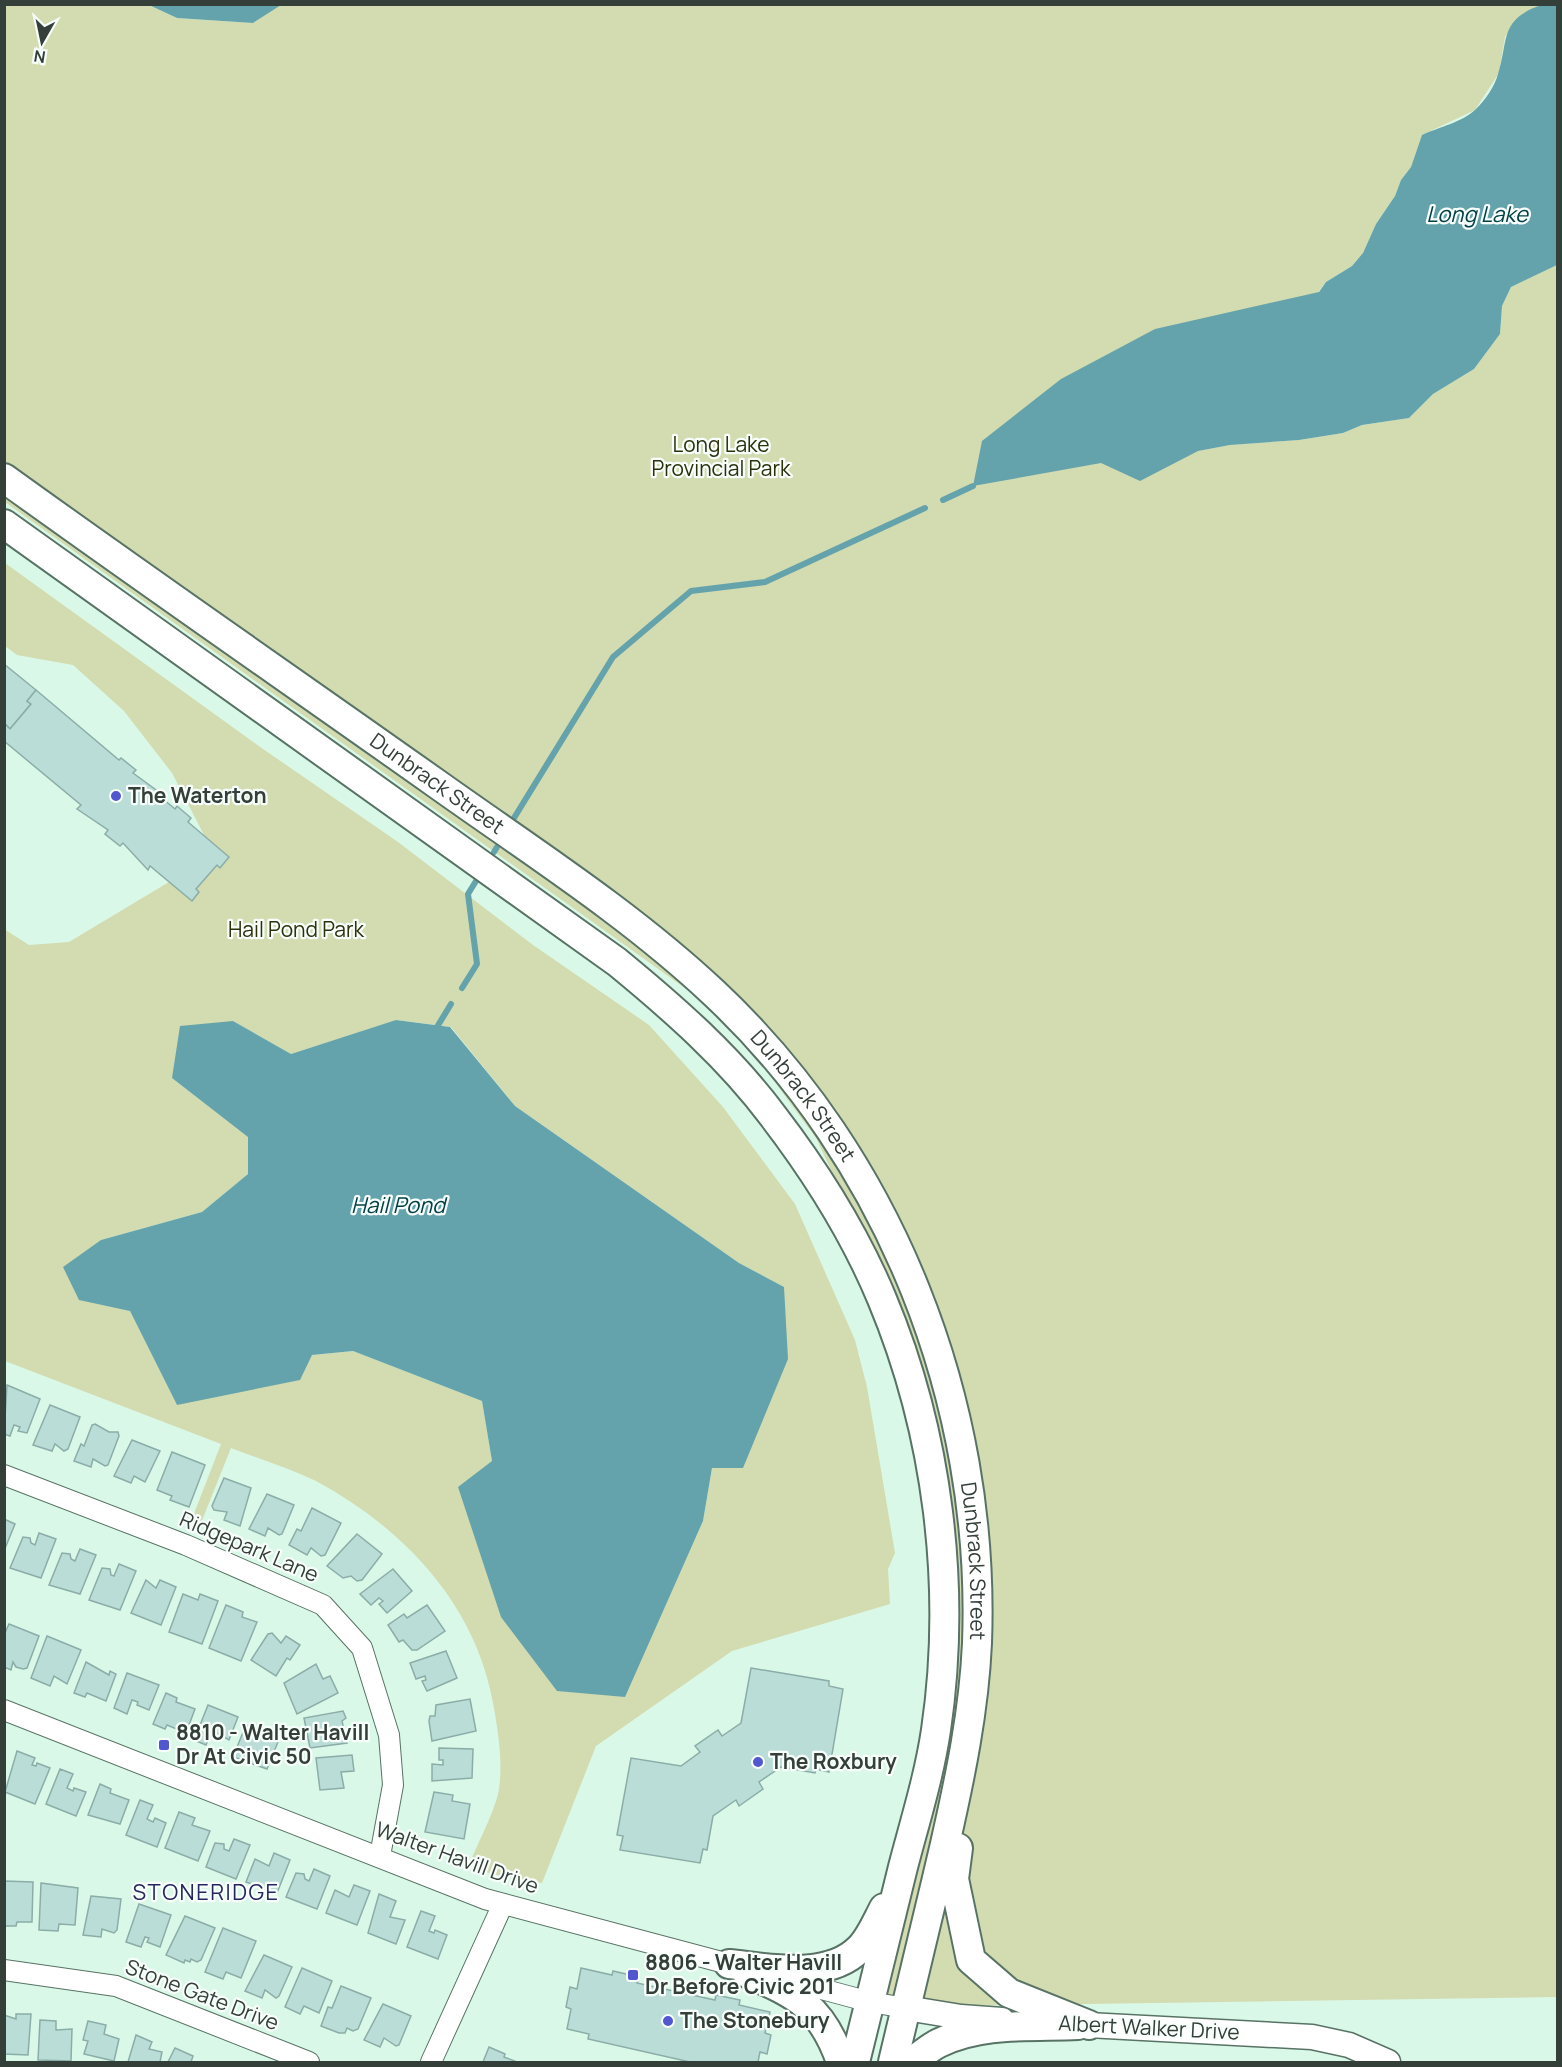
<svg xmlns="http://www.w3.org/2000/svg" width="1562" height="2067" viewBox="0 0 1562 2067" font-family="Manrope,sans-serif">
<rect width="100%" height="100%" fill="#daf8e7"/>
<g fill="#d3dbb1" fill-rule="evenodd">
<polygon points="281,4 1541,5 1516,20 1505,37 1499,73 1475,110 1422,135 1411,167 1401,180 1395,196 1376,224 1363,253 1352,266 1326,282 1197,451 1230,445 1299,440 1343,433 1362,425 1409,418 1433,394 1474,369 1500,334 1502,306 1511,287 1557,265 1557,1997 881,2007 948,1572 866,1244 816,1138 746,1043 689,991 5,502 5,5 149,5 177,18 253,23"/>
<path d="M5 563 263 749 398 842 533 945 649 1025 723 1107 795 1204 855 1340 867 1387 895 1553 888 1569 890 1604 732 1651 596 1746 542 1883 491 1874 469 1865C478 1842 495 1812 499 1789 503 1761 498 1730 493 1703 475 1603 403 1528 316 1481 289 1468 259 1459 231 1448L199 1528 190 1524 221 1444 5 1361 4 929 29 945 69 942 184 873 204 835 172 773 124 711 73 665 17 655 5 646ZM397 1020 451 1027 515 1106 739 1263 784 1287 712 1468 703 1521 624 1697 492 1461 482 1401 353 1351 312 1355 177 1405 130 1311 101 1240 202 1212 248 1174 249 1137 172 1078 233 1021 291 1054Z"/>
</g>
<g fill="#64a3ac">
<polygon points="149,5 281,5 253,23 177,18"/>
<path d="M1541 5H1557V265L1511 287 1502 306 1500 334 1474 369 1433 394 1409 418 1362 425 1343 433 1299 440 1230 445 1198 451 1140 481 1101 463 973 486 982 441 1061 379 1155 329 1319 292 1326 282 1352 266 1363 253 1376 224 1395 196 1401 180 1411 167 1422 135C1439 127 1463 122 1476 109 1485 100 1495 86 1498 74 1509 39 1499 20 1541 5Z"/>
<polygon points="396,1020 450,1027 515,1106 739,1263 784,1287 788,1359 743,1468 712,1468 703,1521 625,1697 557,1691 501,1617 458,1487 492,1461 482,1401 353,1351 312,1355 300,1380 177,1405 130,1311 79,1300 63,1267 101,1240 202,1212 248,1174 248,1137 172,1078 180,1026 233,1021 291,1054"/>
</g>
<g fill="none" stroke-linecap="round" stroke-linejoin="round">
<g stroke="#64a3ac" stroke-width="6">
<polyline points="943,500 973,486"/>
<polyline points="514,818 613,657 691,591 765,582 925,508"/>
<polyline points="494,852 497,847"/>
<polyline points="462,988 477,964 468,894 476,881"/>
<polyline points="437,1027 451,1004"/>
</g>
</g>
<g fill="#baddd7" stroke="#8bada8" stroke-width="1.5">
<polygon points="4,664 36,690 27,701 31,704 10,729 6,725 4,728"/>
<polygon points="36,690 119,760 121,758 136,770 133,773 163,795 162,798 175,809 177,806 191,818 188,822 229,857 220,868 217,865 196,889 199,892 192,901 150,866 148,870 123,843 120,846 105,834 108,830 77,809 81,805 4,741 4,728 6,725 10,729 31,704 27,701"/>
<polygon points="7,1385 40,1399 27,1433 18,1431 20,1427 14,1425 10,1436 4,1434"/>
<polygon points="50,1405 80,1417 68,1449 64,1451 55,1444 52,1451 33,1445"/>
<polygon points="95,1424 109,1432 118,1432 119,1436 108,1465 105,1466 93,1459 91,1467 74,1461 81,1444 84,1446 92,1425"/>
<polygon points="132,1440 160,1451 145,1482 134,1476 131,1483 114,1476"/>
<polygon points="172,1452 205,1465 189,1507 170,1500 172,1496 157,1490"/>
<polygon points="224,1478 251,1488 240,1526 224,1520 227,1512 214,1510 212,1506"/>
<polygon points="267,1494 294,1505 282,1534 279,1535 268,1528 265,1536 249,1529"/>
<polygon points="312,1508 341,1523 325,1555 321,1556 311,1548 307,1555 289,1545 297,1529 301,1531"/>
<polygon points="4,1519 15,1524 4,1551"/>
<polygon points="39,1533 56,1539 41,1578 10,1568 23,1537 30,1538 31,1543 35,1545"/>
<polygon points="357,1534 382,1554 362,1580 357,1581 351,1576 343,1578 327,1566"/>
<polygon points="80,1549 96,1555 80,1594 49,1585 62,1553 70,1554 71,1559 75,1561"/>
<polygon points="119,1564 136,1571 120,1610 89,1600 102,1568 110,1569 111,1575 114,1576"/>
<polygon points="393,1569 412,1591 387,1613 379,1604 383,1601 379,1598 371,1605 360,1594"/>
<polygon points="146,1580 156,1588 160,1580 176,1587 161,1625 131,1613"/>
<polygon points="183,1594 198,1600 200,1594 218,1601 202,1644 169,1632"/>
<polygon points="226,1605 243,1612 242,1617 257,1622 241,1661 209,1648"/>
<polygon points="427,1605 445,1631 417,1650 412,1650 403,1640 399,1642 388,1625 404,1614 407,1618"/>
<polygon points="9,1624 39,1636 27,1668 23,1669 16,1667 13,1662 11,1670 4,1667 4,1635"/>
<polygon points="272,1633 281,1643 286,1636 300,1645 290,1660 287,1658 276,1676 251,1660 268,1634"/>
<polygon points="47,1636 81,1650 67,1684 54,1676 50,1686 31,1678"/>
<polygon points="446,1651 457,1678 427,1691 422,1681 426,1680 425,1676 416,1679 410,1663"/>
<polygon points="86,1662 109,1675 110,1671 116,1674 106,1701 87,1693 85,1697 74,1693"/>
<polygon points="316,1664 323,1679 330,1676 338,1693 297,1714 284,1683"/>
<polygon points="751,1668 829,1681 829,1686 843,1689 829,1772 816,1769 815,1773 781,1767 759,1782 763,1789 739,1806 736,1800 713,1816 707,1850 703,1849 700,1863 620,1850 623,1836 617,1835 631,1758 681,1766 700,1752 695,1746 718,1730 722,1736 741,1723"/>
<polygon points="127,1673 159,1685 149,1710 137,1705 138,1702 132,1700 127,1714 114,1708"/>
<polygon points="166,1693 177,1698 176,1702 195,1709 186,1733 167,1725 165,1729 153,1724"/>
<polygon points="470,1699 476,1731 432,1741 429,1721 430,1716 435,1716 436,1705"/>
<polygon points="208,1705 238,1717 229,1740 212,1730 206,1745 194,1740"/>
<polygon points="343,1711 346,1718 342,1721 347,1743 310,1748 304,1718"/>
<polygon points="246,1725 259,1729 257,1733 278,1742 267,1769 233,1757"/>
<polygon points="439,1748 473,1749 472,1778 432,1781 432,1764 443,1765 443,1760 439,1760"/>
<polygon points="17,1751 35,1758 32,1765 36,1766 37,1763 50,1768 35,1804 5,1792"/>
<polygon points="352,1755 354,1771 341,1772 344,1788 320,1790 316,1758"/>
<polygon points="60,1769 73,1774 67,1788 73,1791 74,1788 86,1792 76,1816 46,1804"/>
<polygon points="100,1784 111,1789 110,1793 129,1800 120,1824 88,1815"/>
<polygon points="434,1792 453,1795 452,1801 470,1804 464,1839 425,1832"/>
<polygon points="140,1800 153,1805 147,1819 153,1822 155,1818 166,1823 157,1847 126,1835"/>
<polygon points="179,1812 195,1818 192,1825 210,1831 198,1861 165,1848"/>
<polygon points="234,1839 250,1845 236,1879 206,1867 215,1843 224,1844 224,1849 229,1851"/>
<polygon points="274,1853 290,1860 277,1893 246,1882 255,1859 269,1866"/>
<polygon points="314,1869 330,1876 317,1909 286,1897 296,1873 304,1874 305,1879 309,1881"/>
<polygon points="4,1881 33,1882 32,1922 17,1922 16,1926 4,1926"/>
<polygon points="41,1883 78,1888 75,1925 59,1924 58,1931 39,1930"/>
<polygon points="354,1885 370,1891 357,1925 326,1913 335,1890 349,1897"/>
<polygon points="379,1894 396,1901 390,1917 405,1920 396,1944 368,1933"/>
<polygon points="91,1896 121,1899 117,1930 114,1933 102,1929 101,1937 83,1935"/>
<polygon points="139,1904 171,1915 160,1947 147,1942 149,1938 145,1937 141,1947 126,1942"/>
<polygon points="421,1911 435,1916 429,1931 434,1933 435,1930 447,1935 438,1959 407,1947"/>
<polygon points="185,1916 215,1928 201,1960 197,1962 191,1959 190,1962 185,1960 184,1963 166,1955"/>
<polygon points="223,1928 256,1941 241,1978 226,1972 223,1979 205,1972"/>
<polygon points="264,1955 292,1967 279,1996 276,1998 265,1990 262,1998 245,1991"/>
<polygon points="302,1968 332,1981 319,2013 304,2006 300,2014 285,2007"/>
<polygon points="581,1968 612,1975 613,1971 639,1977 637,1983 715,2000 716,1995 740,2000 739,2005 770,2012 765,2033 771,2035 767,2054 760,2052 758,2062 690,2062 588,2039 589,2034 567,2029 571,2009 566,2007 570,1987 577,1989"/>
<polygon points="341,1986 371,1998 358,2029 353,2031 347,2028 345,2033 339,2033 321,2026 328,2007 332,2008"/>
<polygon points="383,2004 411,2016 399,2045 396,2046 384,2038 380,2047 364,2040"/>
<polygon points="16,2014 31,2014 28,2055 4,2054 4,2015 16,2019"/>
<polygon points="40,2020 56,2021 56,2030 72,2029 71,2061 38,2060"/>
<polygon points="88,2021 106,2025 104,2034 119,2039 114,2061 84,2054 88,2041 83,2040"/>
<polygon points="136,2035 152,2042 149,2049 162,2052 160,2062 128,2062"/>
<polygon points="489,2047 505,2054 504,2057 517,2062 483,2062"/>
<polygon points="175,2048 193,2056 191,2062 168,2062"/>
</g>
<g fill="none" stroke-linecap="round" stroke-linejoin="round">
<g stroke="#587365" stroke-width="22">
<g id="minor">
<polyline points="4,1475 186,1545 323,1605 362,1648 389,1735 393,1785 380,1856"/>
<polyline points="4,1710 485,1899 740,1967"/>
<polyline points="4,1970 116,1986 309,2062"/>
<polyline points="777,1977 870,2002 906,2008"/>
<polyline points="431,2062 503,1904"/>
</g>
</g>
<g stroke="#587365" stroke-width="27">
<g id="tertiary">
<polyline points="906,2008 961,2017 1002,2020"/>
<polyline points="1069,2024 1312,2037 1349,2045 1388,2062"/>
</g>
</g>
<g stroke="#587365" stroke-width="32">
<g id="secondary">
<path id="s1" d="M4 478C148 582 293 682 437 784 531 851 630 914 714 993 891 1159 986 1402 977 1643 974 1711 960 1778 945 1844 928 1917 910 1990 893 2062"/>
<path d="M4 524 617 962C673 1008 729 1057 773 1116 816 1172 855 1234 882 1299 938 1433 957 1587 936 1730 929 1777 915 1821 903 1867 887 1932 871 1997 855 2062"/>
<polyline points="958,1848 954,1879 971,1960 1009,1993 1089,2025"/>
<path d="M729 1964C769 1968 828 1981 860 1948 870 1938 877 1921 884 1908"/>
<path d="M747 1973C798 1995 822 2007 841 2062"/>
<path d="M912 2062C920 2056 929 2048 939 2043 980 2022 1033 2027 1078 2025"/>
</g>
</g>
<use href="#minor" stroke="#fff" stroke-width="20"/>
<use href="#tertiary" stroke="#fff" stroke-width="24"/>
<use href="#secondary" stroke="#fff" stroke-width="28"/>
</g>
<g fill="#5157ce" stroke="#f8fefb" stroke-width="2">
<circle cx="116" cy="796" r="6"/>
<rect x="158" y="1739" width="12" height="12" rx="3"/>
<circle cx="758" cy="1762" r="6"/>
<rect x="627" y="1969" width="12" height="12" rx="3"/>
<circle cx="668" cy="2021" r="6"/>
</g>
<g text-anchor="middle" stroke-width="4.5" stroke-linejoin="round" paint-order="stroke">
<g font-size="21" fill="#2c310b" stroke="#f8fefb">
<text x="721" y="452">Long Lake<tspan x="721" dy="24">Provincial Park</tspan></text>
<text x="296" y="937">Hail Pond Park</text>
</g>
<g font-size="21" fill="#343f39" stroke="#f8fefb">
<text dy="7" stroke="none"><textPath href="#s1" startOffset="530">Dunbrack Street</textPath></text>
<text dy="7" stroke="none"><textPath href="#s1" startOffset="1014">Dunbrack Street</textPath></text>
<text transform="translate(249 1547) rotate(23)" y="7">Ridgepark Lane</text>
<text dy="7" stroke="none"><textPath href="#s1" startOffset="1518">Dunbrack Street</textPath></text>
<text transform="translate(457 1858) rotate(20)" y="7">Walter Havill Drive</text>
<text transform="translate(202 1995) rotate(21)" y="7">Stone Gate Drive</text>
<text transform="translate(1149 2028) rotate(3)" y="7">Albert Walker Drive</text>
</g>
<g font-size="21" font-weight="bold" fill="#343f39" stroke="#f8fefb" text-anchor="start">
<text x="128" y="803">The Waterton</text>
<text x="176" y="1740">8810 - Walter Havill<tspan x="176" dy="24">Dr At Civic 50</tspan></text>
<text x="770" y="1769">The Roxbury</text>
<text x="645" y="1970">8806 - Walter Havill<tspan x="645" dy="24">Dr Before Civic 201</tspan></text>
<text x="680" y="2028">The Stonebury</text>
</g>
<g font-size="22" font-style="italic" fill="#024047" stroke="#f8fefb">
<text x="1477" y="222">Long Lake</text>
<text x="398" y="1213">Hail Pond</text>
</g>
<g font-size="22" letter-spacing="1.5" fill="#232760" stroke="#f8fefb">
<text x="206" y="1900">STONERIDGE</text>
</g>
</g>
<rect width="1562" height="2067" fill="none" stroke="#343f39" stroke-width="12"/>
<g transform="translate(42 42) rotate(189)" stroke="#f8fefb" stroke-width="4.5" paint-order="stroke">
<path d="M0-4.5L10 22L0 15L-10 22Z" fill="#343f39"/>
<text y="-9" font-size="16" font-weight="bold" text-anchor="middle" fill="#343f39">N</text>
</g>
</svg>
